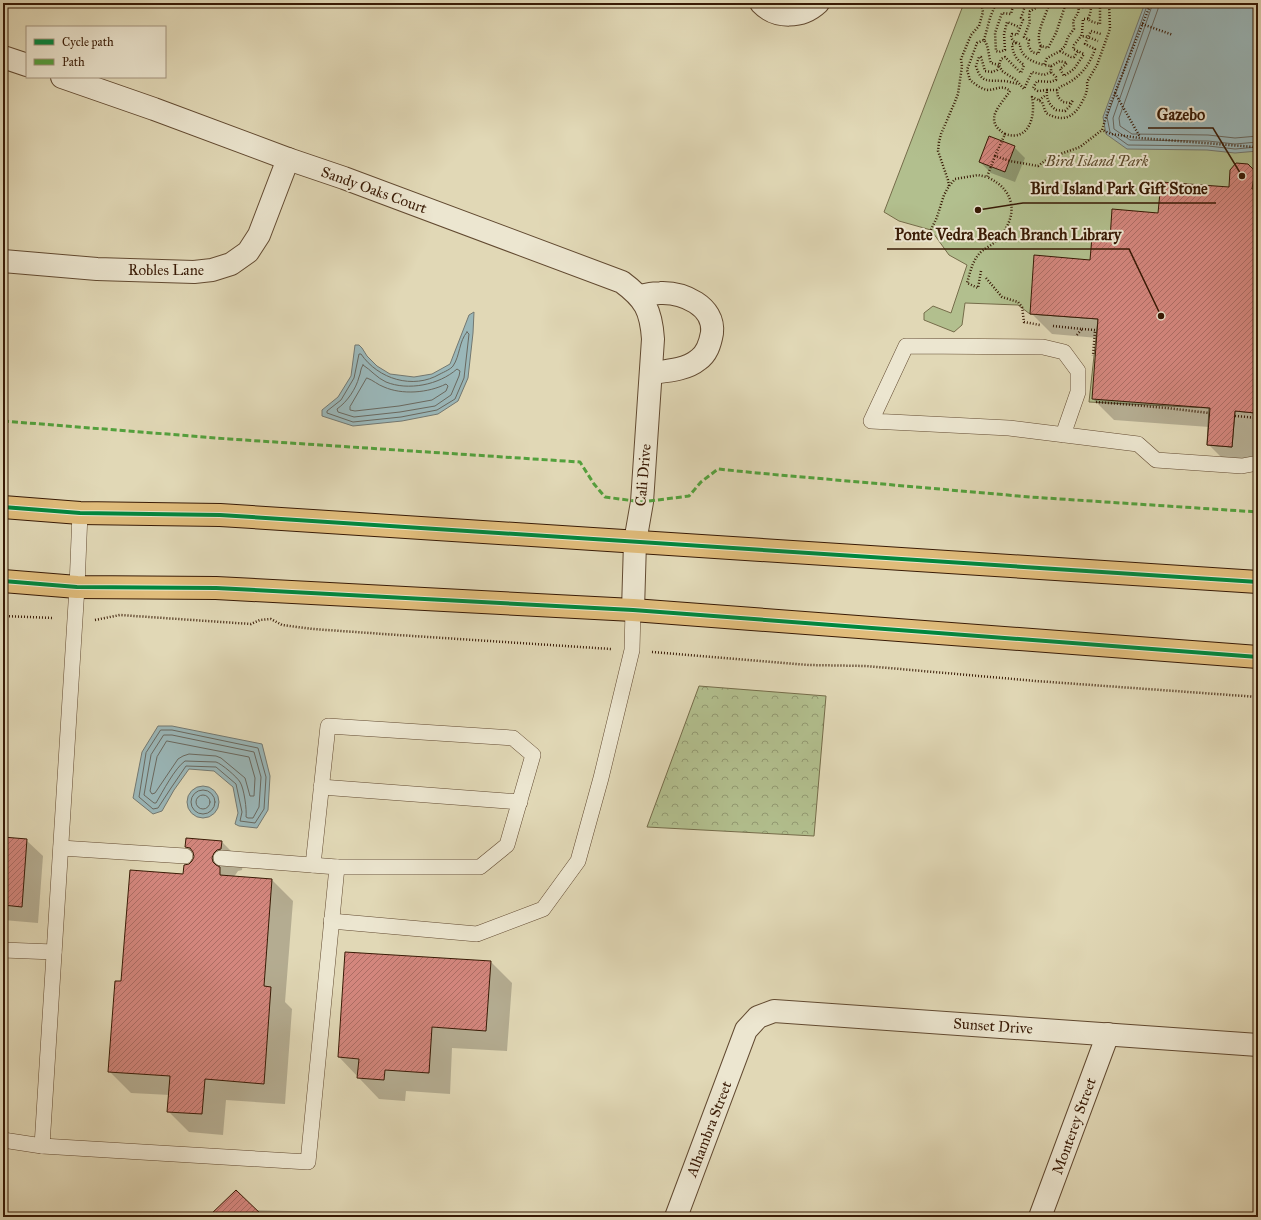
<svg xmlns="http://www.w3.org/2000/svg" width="1261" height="1220" viewBox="0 0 1261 1220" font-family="'IM FELL Great Primer',serif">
<defs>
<pattern id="forest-crowns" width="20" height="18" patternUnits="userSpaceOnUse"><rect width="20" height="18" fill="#b2bf8e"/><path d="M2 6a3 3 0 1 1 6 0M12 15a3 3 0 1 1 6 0" fill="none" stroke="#929a72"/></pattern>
<pattern id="building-hatch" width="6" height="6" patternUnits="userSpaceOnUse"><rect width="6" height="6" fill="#d3867d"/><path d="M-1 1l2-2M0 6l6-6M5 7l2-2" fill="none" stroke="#ac6d64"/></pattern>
</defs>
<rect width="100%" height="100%" fill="#e1d8b6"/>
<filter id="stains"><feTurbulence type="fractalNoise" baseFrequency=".005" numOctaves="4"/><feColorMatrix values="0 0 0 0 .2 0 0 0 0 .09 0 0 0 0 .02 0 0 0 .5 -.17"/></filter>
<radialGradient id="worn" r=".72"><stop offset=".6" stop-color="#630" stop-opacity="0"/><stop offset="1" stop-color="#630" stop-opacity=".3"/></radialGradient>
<polygon fill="url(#forest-crowns)" stroke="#756c4a" points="699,686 826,696 814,836 647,827"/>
<polygon fill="#b2bf8e" stroke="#756c4a" points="964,3 1258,3 1258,410 1255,413 1235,411 1232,447 1207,445 1209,408 1089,402 1098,319 1030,314 1018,305 965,303 962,325 954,332 924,320 924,313 933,306 951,313 967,265 949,255 931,230 899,221 884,212"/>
<g fill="#9ab7b9" stroke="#737871">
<polygon points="1145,3 1258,3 1258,151 1235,153 1207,150 1127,149 1106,134 1103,117"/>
<polygon points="474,312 473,333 468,378 458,401 438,414 402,421 353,426 322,416 322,410 338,397 351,376 355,345 359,345 362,348 367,356 377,366 390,374 414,377 432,374 450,364 469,315"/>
<polygon points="158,726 172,726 262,744 270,776 268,810 257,828 239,826 235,824 238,813 233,787 214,771 189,769 174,790 162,811 153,814 133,798 142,752"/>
<circle cx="203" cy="802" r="16"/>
</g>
<g fill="#0003">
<polygon points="1014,147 1025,158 1015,182 991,173 980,162"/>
<polygon points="1247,165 1258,176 1258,432 1256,432 1253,467 1229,465 1208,444 1209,427 1114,420 1093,399 1098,338 1052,334 1031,313 1091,261 1111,240 1159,214 1230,188"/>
<polygon points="3,838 26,840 43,856 38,923 3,920"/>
<polygon points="222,842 243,863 242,870 238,871 234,877 272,880 293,901 285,1002 292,1009 285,1104 226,1100 223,1135 189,1132 168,1111 170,1095 131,1093 109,1071 122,982 190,865 193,862 195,855 186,847"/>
<polygon points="491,962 512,983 507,1051 452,1048 450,1094 406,1091 405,1101 379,1099 339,1057"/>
<polygon points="255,1210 323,1212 328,1217 209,1217"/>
</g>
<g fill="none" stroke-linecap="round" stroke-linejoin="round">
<g stroke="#69685f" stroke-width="1">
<polyline points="1148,3 1107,117 1110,132 1128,145 1208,146 1235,149 1258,147"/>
<polyline points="1153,3 1113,118 1114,129 1130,140 1208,141 1235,144 1258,142"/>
<polyline points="1159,3 1158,9 1119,118 1120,126 1132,134 1208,135 1235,138 1258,136"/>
<path d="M467 332 469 334 464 378 455 399 437 410 401 417 353 422 327 413V411L341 400 354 378 359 354H361C378 379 413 390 440 374 444 372 451 369 453 366 460 356 459 341 467 332Z"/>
<path d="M363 365C371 370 377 378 386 382 408 391 439 385 457 369L460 371 459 376 451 395 435 406 400 412 354 417 338 412 337 409C347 402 356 389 359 377 361 373 360 369 363 365Z"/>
<path d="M367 378C373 380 378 385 384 387 402 395 428 393 446 384L448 386 446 391 432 400 399 406 355 411 350 410V407Z"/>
<polygon points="161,730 172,730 258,748 266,777 264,809 255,823 240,821 242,812 236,784 216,767 186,766 171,788 158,808 153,809 139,797 146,753"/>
<path d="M164 735H172L254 752 261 777 259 807 253 818H248L246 817C247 810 244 788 240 782 237 777 222 764 216 762L185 761C175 768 163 791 156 803H154L144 795 151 755Z"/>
<polygon points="167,741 249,757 255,778 254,796 250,796 245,778 221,758 216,756 189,754 183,756 178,759 155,793 152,794 150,791 157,757"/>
<circle cx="203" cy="802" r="12"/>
<circle cx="203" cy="802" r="7"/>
</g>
</g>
<g fill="url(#building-hatch)" stroke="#381a05">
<polygon points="989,136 1015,146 1005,172 979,162"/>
<polygon points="1236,163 1248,164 1255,171 1252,189 1258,189 1258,374 1255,413 1235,411 1232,447 1207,445 1210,408 1092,399 1098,319 1030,314 1034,255 1090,260 1092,237 1110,239 1112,209 1158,213 1161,182 1229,187 1230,170"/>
<polygon points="3,837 27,839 22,907 3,905"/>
<polygon points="186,838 222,841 221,849 217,850 214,853 212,858 213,862 216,865 220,867 220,875 272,879 264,986 271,987 264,1084 205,1079 202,1114 167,1112 170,1076 108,1072 115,981 121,981 130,870 183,874 184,865 189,864 192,861 194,857 193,852 190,848 185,847"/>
<polygon points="345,952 491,961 486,1031 432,1027 429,1073 385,1070 384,1080 357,1078 359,1059 338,1057"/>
<polygon points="236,1190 264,1217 208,1217"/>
</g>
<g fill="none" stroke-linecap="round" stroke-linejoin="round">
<g stroke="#624a31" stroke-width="16">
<g id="service">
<polyline points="1063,435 1078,392 1078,371 1064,352 1043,347 906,346 871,421 1009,428 1138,444 1156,460 1242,466 1258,463"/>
<polyline points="321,787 520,802"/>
<polyline points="61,848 185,856"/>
<polyline points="313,865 328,726 513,738 533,755 507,845 480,867 337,867"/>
<polyline points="331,921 477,934 543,909 578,861 601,778 632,650 633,610"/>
<polyline points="3,950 54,952"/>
<polyline points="3,1140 42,1146 308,1162 337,867 221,858"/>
<polyline points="42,1146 77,587 80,513"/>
</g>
</g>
<g stroke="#624a31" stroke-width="24">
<g id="minor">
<path d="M761 3C776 19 802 18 818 3"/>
<polyline points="3,57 27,65"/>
<path d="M62 77 154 109 288 159 344 178 622 282C645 299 651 310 653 339L642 502 635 542 633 610"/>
<polyline points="3,261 97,269 194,272 212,270 231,264 248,252 259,235 288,159"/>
<path d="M639 296C646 295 653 293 660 293 683 292 715 306 712 333 710 344 707 354 698 360 686 370 666 371 651 373"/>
<polyline points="676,1217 746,1030 758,1017 774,1011 1258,1045"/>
<polyline points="1040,1217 1108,1034"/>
</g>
</g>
<g stroke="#381a05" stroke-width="24">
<g id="primary">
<polyline points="3,507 80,513 220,515 1258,582"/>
<polyline points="3,581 77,587 216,588 633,610 1258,657"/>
</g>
</g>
<g stroke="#381a05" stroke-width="2.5" stroke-dasharray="1 2" stroke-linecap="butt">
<path d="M1026 3 1021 18 1023 20 1017 35 1012 34 1011 37 1013 41 1020 44C1020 57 1033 62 1044 65"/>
<polyline points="1038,3 1036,8 1030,11 1029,16 1030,22 1024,37 1029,40 1028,45 1032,52 1038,54 1041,46"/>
<path d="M1051 3 1049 4C1046 17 1034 34 1041 46L1048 48 1056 33 1066 3"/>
<polyline points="1075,3 1075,5 1079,7"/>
<polyline points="1092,3 1090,14 1088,19 1090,21 1100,24 1100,3"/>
<polyline points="1151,3 1110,105 1102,130 1111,134 1140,138 1255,147 1258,157"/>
<polyline points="1005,4 1013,6 1014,3"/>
<polyline points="1013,6 1011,14 1002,13 995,33 996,51 999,52 1005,50 1004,34 1007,22 1019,27"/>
<polyline points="1088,19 1083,19 1082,33 1081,36 1088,37 1091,31 1101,34"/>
<polyline points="1142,24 1173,35"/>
<polyline points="984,40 990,18 996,3"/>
<path d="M1016 43 1012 44C1013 54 1016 59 1024 65L1021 73 1005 57 1001 59 999 65 1002 71 1016 80 1024 89 1032 72 1044 75 1051 72V66L1044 65 1047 58 1060 51 1065 46 1068 37 1074 29 1073 21 1078 13 1079 7H1083V3"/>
<polyline points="1060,51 1071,57 1074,57 1078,51"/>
<polyline points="1051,66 1060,61 1067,63 1060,69 1064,76 1074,69 1084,54 1073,49 1074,45 1081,36"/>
<polyline points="1047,90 1038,91 1033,88 1037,81 1050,82 1056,80 1056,77 1051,72"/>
<path d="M1057 90H1047C1046 98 1049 105 1056 110L1065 111 1070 106 1073 100 1070 103 1063 102 1058 97 1057 90C1060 86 1063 86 1068 83 1081 76 1090 64 1095 49L1085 44 1088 37 1098 41"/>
<polyline points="1115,93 1140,137"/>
<polyline points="1039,100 1046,95"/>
<path d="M1005 134C982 120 1001 105 1010 91 1002 84 996 90 988 90 981 89 975 84 970 80L967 70 977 43 984 40C989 46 988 55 991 63L999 65 997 70 992 72 985 71 981 57H979L976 66C981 84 989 80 1003 81 1008 81 1013 83 1018 84"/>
<path d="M995 156 1005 134C1029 142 1036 116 1032 97L1042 102 1046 113C1062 122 1073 119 1082 102 1086 95 1088 89 1087 82L1097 65 1110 29 1109 3"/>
<polyline points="949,186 948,180 938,151 939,142 941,134 954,104 958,94 962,66 961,59 971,35 979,26 983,12 981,3"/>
<polyline points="931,230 937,217 944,195 949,186 955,179 978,175 987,177"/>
<path d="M981 271 978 288 967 283C970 273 972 262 979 254 983 249 991 246 996 241 1018 219 1018 191 987 177L995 156 1010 161 1038 166 1049 158 1080 147 1102 130"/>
<polyline points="986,278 1002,297 1018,302 1022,307 1024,322 1040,325"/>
<polyline points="1053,326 1082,329 1076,336"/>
<polyline points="1082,329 1095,330 1093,356"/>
<polyline points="1096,402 1167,408 1209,413"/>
<polyline points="1235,416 1258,418"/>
<polyline points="3,616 54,618"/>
<polyline points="95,620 120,615 251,624 260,620 271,619 282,625 313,629 398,635 611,649"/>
<polyline points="652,652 809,665 866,666 1036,681 1258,697"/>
</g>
<use href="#service" stroke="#ece6d0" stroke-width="15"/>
<use href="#minor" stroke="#ece6d0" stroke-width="22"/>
<use href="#primary" stroke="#e0bc7b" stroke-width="22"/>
<polyline stroke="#53a13d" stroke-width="3" stroke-dasharray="6 3" stroke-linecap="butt" points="3,421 229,439 580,462 594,484 605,497 642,502 689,496 701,482 718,469 757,473 1030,497 1258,512"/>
<g stroke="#ece6d0" stroke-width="6">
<g id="cycleway">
<polyline points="3,507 80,513 220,515 1258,582"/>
<polyline points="3,581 77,587 216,588 633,610 1258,657"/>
</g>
</g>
<use href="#cycleway" stroke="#00873e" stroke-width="4"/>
</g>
<g text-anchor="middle" stroke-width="4" stroke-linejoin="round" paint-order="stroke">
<g font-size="15" font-style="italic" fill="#5d4c2e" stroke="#ece6d0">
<text x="1097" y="166">Bird Island Park</text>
</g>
<g font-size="15" fill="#381a05" stroke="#ece6d0">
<text transform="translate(374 190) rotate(20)" y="5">Sandy Oaks Court</text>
<text x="166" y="275">Robles Lane</text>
<text transform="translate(643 475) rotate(-85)" y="5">Cali Drive</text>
<text transform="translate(993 1026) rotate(4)" y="5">Sunset Drive</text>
<text transform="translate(1074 1126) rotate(-70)" y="5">Monterey Street</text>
<text transform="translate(709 1129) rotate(-69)" y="5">Alhambra Street</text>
</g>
</g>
<path fill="none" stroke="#381a05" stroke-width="1.5" d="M1242 176L1213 128H1148M978 210L1023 203H1216M1161 316L1129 249H887"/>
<g fill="#381a05" stroke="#ece6d0" stroke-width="1.5">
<circle cx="1242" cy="176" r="4"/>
<circle cx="978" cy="210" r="4"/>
<circle cx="1161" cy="316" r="4"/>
</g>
<g font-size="16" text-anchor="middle" font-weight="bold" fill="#381a05" stroke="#ece6d0" stroke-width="4" stroke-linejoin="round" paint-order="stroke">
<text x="1181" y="120">Gazebo</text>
<text x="1119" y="194">Bird Island Park Gift Stone</text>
<text x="1008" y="240">Ponte Vedra Beach Branch Library</text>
</g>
<rect width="1261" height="1220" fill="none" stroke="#e1d8b6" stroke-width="16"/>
<rect x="4" y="4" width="1253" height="1212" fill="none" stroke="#381a05" stroke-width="2"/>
<rect x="8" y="8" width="1245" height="1204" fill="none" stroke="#381a05"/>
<rect x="26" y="26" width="140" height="52" fill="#ece6d0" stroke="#a4947f"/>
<rect x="34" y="39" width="20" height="6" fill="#00873e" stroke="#a4947f"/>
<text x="62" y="46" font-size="12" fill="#381a05">Cycle path</text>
<rect x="34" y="59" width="20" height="6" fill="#53a13d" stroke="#a4947f"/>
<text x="62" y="66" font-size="12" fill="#381a05">Path</text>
<rect width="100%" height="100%" filter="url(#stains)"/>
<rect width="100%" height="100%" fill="url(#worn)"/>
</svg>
